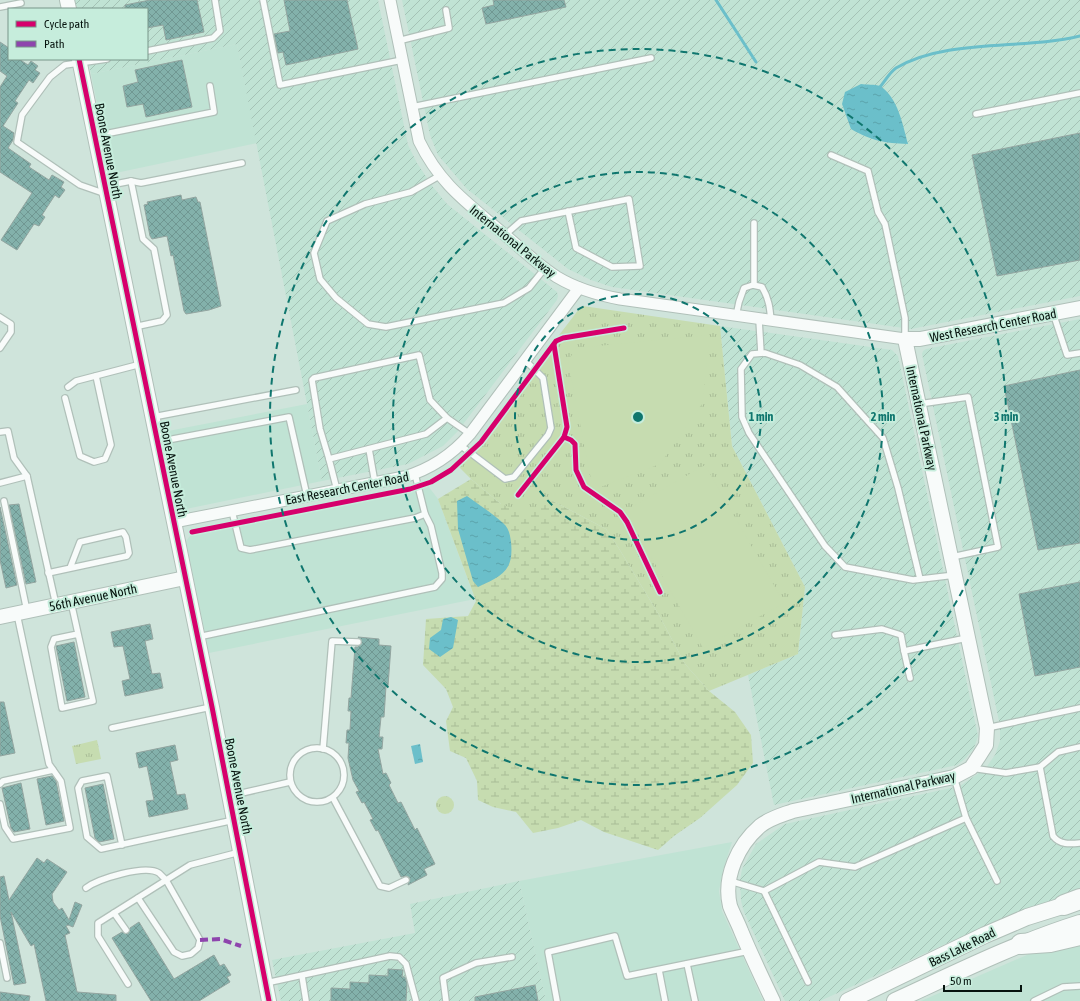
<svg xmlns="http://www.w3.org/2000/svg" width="1080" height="1001" viewBox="0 0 1080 1001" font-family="'Asap Condensed',sans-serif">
<defs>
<pattern id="industrial-furrows" width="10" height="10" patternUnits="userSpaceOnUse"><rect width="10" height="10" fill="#c0e3d4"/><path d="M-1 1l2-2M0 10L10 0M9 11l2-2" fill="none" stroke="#a4c2b5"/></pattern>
<pattern id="wetland-marsh" width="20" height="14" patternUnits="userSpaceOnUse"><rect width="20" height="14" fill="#c6dcb0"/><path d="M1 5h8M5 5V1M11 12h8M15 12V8" fill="none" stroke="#a9bc96"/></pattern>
<pattern id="park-tufts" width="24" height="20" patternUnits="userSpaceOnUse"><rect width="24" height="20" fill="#c6dcb0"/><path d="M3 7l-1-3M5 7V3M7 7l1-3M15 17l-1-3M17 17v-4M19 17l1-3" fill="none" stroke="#a9bc96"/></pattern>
<pattern id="water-ripples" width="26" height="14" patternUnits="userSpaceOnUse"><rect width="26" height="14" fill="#6bbfca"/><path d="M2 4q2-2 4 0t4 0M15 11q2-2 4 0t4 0" fill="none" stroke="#5ba3ac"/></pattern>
<pattern id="building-cross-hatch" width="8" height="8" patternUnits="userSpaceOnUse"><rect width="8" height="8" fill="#83b1ab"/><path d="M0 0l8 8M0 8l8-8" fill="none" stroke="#709792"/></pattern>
</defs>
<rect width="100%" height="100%" fill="#cfe4db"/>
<g fill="#c0e3d4">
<polygon points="237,44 257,143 111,174 91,74"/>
<polygon points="307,404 322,481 186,509 180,505 163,432"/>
<polygon points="425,482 438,499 475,599 209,653 186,541 194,531"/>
<polygon points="732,842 723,870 719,891 722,911 763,1001 546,1001 519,881"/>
<polygon points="1080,942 1080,1001 921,1001 1043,948"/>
</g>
<g fill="url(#industrial-furrows)">
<polygon points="75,0 378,0 408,145 417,163 433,187 447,204 557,292 558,296 557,300 458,431 443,446 408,464 322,481 237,44 91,74 88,59 147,59 147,9 77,9"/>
<polygon points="402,0 1080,0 1080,296 911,329 612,287 591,280 568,269 467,189 438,155 430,135"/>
<polygon points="1080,319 1080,891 1009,915 820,1001 785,1001 744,912 741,901 740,880 742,869 756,844 785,824 960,786 985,769 995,755 1000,741 1000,726 922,354 923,351 926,349"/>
<polygon points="720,326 892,350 898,356 978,736 974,748 965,759 957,765 774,805 748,675 798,654 805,587 732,446"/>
<polygon points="519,881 546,1001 281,1001 272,960 415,933 410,904"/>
</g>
<polygon fill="url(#wetland-marsh)" points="471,479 501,504 553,501 606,529 618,547 659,615 685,664 709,691 735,712 751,735 753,763 737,785 700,818 674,836 658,850 604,832 581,820 558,828 533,833 516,812 493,807 478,800 477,781 466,758 450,751 446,721 453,707 446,689 423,665 426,619 468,616 476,601 438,499"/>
<g fill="url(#park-tufts)">
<polygon points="583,306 720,326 732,446 805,587 798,654 709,691 685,664 659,615 618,547 606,529 553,501 526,514 501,504 471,479 456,464 479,440 579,309"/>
<polygon points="97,740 101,759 76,764 72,746"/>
<circle cx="445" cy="805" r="9"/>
</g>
<g fill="#c6dcb0">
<polygon points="710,335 702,404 660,464 593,490 568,361 576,348"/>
<polygon points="705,465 784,603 703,648 625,511"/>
</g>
<g fill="url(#water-ripples)">
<path d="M861 84C866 85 875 84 880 86 898 97 903 126 908 144 884 143 872 141 851 129L842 104 845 92Z"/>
<path d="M467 496C479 505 492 513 503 523 509 528 510 535 511 542 514 571 502 576 478 587L473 581 458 529 457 501Z"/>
<polygon points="451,617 458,620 453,648 440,657 429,649 430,638 441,630 443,619"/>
<polygon points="420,744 423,762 415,764 411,746"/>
</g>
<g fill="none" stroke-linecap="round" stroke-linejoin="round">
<g stroke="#6bbfca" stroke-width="3">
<polyline points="716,0 756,62"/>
<path d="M880 87C885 81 890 72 896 68 947 38 1024 50 1080 36"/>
</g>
</g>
<g fill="url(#building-cross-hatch)" stroke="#93a5a0">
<polygon points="150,0 197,0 204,32 166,40 163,25 147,28 147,9 125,9 125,5"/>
<polygon points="284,0 347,0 358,49 286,65 283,52 278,53 274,34 290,31"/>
<polygon points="493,0 564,0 566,7 486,24 482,8 494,5"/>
<polygon points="0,42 9,48 9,59 19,59 28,65 31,61 38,66 35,70 40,73 33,83 29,80 15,101 18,103 3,126 14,133 13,140 8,148 31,164 29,167 49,180 52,175 64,182 61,187 65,190 59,198 55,195 42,215 45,217 39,226 34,224 17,250 1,240 32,193 0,172 0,87 7,76 0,71"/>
<polygon points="182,60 192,107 146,117 143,104 127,107 123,86 138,82 135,70"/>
<polygon points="1080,133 1080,260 997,276 972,155"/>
<polygon points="181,195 182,200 196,197 198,202 200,202 221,306 209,310 186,314 184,311 173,255 171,256 167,236 152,239 150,236 144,205 148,204 147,202"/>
<polygon points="1080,370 1080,543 1038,550 1004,386"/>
<polygon points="19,504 36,582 26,584 9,505"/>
<polygon points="0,507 17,585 6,588 0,560"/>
<polygon points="1080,582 1080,667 1035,676 1019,594"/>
<polygon points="150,624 153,639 145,641 152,674 160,673 163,688 125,696 122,681 130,679 123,646 114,647 111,632"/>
<polygon points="358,637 379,639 379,645 391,646 388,686 386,686 384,717 381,717 379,737 383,737 382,749 378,749 383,774 386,773 391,783 389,785 398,803 401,802 415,830 417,828 435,864 424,869 427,875 408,885 410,878 406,876 401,877 378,830 376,831 370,820 373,819 364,802 362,803 356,792 359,791 353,780 348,758 349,743 346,743 347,730 350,730 351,711 348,711 349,698 351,698 355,647 358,647 362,643"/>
<polygon points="74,642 85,697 67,701 56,646"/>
<polygon points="0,702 4,702 15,753 0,756"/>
<polygon points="175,745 178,760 170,762 177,795 185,794 188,809 149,817 146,801 154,800 147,766 139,768 136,753"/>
<polygon points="52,776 56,781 64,821 46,825 37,779"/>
<polygon points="21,783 30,829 14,832 11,828 2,788"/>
<polygon points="103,784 114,839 99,842 95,838 85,788"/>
<polygon points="37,858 44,863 47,859 67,872 52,894 53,902 59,910 62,908 69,920 75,902 82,905 73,927 68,925 66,926 70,933 65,935 77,992 116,995 116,1001 46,1001 34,944 31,946 11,912 26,983 14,985 0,916 0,877 4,876 9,900"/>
<polygon points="139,922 174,979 214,955 220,966 224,964 231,975 227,977 230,982 199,1001 151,1001 112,938 122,932 128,934 130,928"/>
<polygon points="388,969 403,970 402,977 405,977 407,983 406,1001 331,1001 331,988 350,989 350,982 369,983 369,975 388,976"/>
<polygon points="535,985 538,1001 475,1001 475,997"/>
<polygon points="0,992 30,996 29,1001 0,1001"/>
</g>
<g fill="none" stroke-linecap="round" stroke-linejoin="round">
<g stroke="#b0c0b9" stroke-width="8">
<g id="service">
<polyline points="263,0 280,85 402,60"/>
<polyline points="0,7 21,3"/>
<polyline points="398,41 449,28 446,10"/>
<polyline points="147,51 213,38 220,31 215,0"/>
<polyline points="412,107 651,58"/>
<polyline points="976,114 1080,93"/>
<polyline points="95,136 214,112 210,86"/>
<polyline points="831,155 868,171 878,212 885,224 905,318 905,339"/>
<polyline points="439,176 411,192 365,204 327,221 314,253 320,279 336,298 368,324 386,327 504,303 529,288 545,268"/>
<polyline points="131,181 143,239 154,249 167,315 162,321 134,327"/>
<polyline points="105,186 131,181 141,183 242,163"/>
<polyline points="106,194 80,185 17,142 22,115 50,77 65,65 107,59"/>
<polyline points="754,223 754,285"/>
<polyline points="505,235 521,221 629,199 640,266 612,267 576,248 568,211"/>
<polyline points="1053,313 1067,355 1080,353"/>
<path d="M736 316 739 302 744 288 753 285 762 287C769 299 770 308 771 321"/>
<polyline points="0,317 11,324 11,332 0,348"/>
<polyline points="759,320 761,353"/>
<polyline points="68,387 76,381 141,364"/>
<polyline points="65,398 80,456 94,462 105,459 111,445 96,376"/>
<polyline points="919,404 968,397 998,547 952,557"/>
<polyline points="153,417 296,390"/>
<polyline points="0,432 8,431 14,458 27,476 56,605"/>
<polyline points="157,442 289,417 307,496"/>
<polyline points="460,445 505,479 514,477 548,435 551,428 543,378 526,361"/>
<polyline points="369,449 375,483"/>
<polyline points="329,459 320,429 312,380 314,378 419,355 430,400 447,418"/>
<polyline points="0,483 27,476"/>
<polyline points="337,490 329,459 426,434 447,418 470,434"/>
<polyline points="4,501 27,611"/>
<polyline points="232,511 241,548 250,550 415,518 425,514 415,474"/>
<polyline points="48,573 127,556 129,553 126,537 123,532 80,542 70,568"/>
<polyline points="920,579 898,488 883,438 837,387 800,365 765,353 752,354 741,369 742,417 749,433 825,546 845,567 913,580 955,575"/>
<polyline points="71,602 93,701 62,708 51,647 54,639 78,634"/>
<polyline points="835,635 882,629 901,635 904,651 967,638"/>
<polyline points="198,637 435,587 442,579 442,573 431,526 425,514"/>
<polyline points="904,651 910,678"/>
<polyline points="112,728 211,707"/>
<polyline points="987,728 1080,708"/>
<circle cx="317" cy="775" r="27"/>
<polyline points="323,749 332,641 358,642"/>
<path d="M1040 767 1053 836C1060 845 1070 844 1080 843"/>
<polyline points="971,768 1006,773 1040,767 1058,752 1080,747"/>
<polyline points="0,784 3,781 53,770"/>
<polyline points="229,796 290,782"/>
<polyline points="333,798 380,886 389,888 406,880"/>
<polyline points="0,804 5,827 13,839 70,828 61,781 49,764 17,614"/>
<polyline points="966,818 997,881"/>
<polyline points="122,845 107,776 82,781 78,788 87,837 101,849 234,820"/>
<polyline points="730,881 764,891 808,982"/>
<path d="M86 888C98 879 145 864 159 873 161 875 164 878 166 880L200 940 198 948 191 954 182 956 174 952 138 898"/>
<polyline points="764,891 819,862 855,867 966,818 954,777"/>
<polyline points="114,913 126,930"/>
<polyline points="0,943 7,978"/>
<polyline points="687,964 695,1001"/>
<polyline points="659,970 665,1001"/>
<polyline points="302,976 306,1001"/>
<polyline points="266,983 390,956 399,957 406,964 416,1001"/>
<polyline points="128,984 98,936 98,923 190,865 240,852"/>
<polyline points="446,1001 443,978 476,963 512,957"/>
<polyline points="557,1001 548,952 615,936 627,976 749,951"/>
<polyline points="1034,1001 1063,987 1080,986"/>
</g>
</g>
<g stroke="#b0c0b9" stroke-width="13">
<g id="minor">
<path d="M390 0 419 141C441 186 468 203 505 235 522 249 538 265 557 277 577 289 598 295 620 299L905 339"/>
<path d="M174 522 404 477C431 469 452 455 470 434L579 288"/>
</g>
</g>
<g stroke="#b0c0b9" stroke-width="16">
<g id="tertiary">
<polyline points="67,0 69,9"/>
<polyline points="79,59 212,707 269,1001"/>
<polyline points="0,617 185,578"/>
<path d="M773 1001C762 978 751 955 741 931 738 923 733 914 730 906 723 877 738 845 760 826 770 818 782 815 793 811L954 777 971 768 979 756 986 745 987 728 905 339H920L1080 308"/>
</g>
</g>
<g stroke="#b0c0b9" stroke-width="18">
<g id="secondary">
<polyline points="848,1001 985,935 1027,917 1075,902"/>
<path d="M895 1001C956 973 1016 943 1080 923"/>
</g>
</g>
<g stroke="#b0c0b9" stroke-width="22">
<g id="motorway">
<polyline points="1064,905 1080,899"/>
<polyline points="1021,944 1050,942 1080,935"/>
</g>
</g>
<use href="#service" stroke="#f8fbfa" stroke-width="5.5"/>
<use href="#minor" stroke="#f8fbfa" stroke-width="11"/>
<use href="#tertiary" stroke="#f8fbfa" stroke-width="14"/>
<use href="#secondary" stroke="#f8fbfa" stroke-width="16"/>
<use href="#motorway" stroke="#f8fbfa" stroke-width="20"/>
<polyline stroke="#8e44ad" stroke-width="4" stroke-dasharray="8 4" stroke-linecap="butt" points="200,940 220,939 241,946"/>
<g stroke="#c6eddc" stroke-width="8">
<g id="cycleway">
<polyline points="79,59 212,707 269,1001"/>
<polyline points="564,437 571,440 575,444 576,470 584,487 620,512 627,522 660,592"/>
<polyline points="518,495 564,437 567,427 554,345"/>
<polyline points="192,532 410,489 431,482 451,470 481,442 556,341 563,338 624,328"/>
</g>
</g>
<use href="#cycleway" stroke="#d6006c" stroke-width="5"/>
</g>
<g fill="none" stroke="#0f766e" stroke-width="2" stroke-dasharray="7 5">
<circle cx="638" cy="417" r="123"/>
<circle cx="638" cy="417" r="245"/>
<circle cx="638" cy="417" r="368"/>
</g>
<g text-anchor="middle" stroke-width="4" stroke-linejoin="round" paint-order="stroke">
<g font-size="13" fill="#06130e" stroke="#c6eddc">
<text transform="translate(109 151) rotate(79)" y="5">Boone Avenue North</text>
<text transform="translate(513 241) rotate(39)" y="5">International Parkway</text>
<text transform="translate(993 325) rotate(-11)" y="5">West Research Center Road</text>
<text transform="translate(922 418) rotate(78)" y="5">International Parkway</text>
<text transform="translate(174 469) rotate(79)" y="5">Boone Avenue North</text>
<text transform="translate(347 488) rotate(-11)" y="5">East Research Center Road</text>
<text transform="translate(93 597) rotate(-12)" y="5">56th Avenue North</text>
<text transform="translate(239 786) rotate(79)" y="5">Boone Avenue North</text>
<text transform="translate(903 787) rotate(-13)" y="5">International Parkway</text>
<text transform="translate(962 947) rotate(-26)" y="5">Bass Lake Road</text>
</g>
</g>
<circle cx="638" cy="417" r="6" fill="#0f766e" stroke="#c6eddc" stroke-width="2"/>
<g font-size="12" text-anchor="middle" font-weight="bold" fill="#0f766e" stroke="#c6eddc" stroke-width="4" stroke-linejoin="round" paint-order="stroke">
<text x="761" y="421">1 min</text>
<text x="883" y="421">2 min</text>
<text x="1006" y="421">3 min</text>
</g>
<rect x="8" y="8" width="140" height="52" fill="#c6eddc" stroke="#79968a"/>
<rect x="16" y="21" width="20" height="6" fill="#d6006c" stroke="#79968a"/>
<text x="44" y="28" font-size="12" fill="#06130e">Cycle path</text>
<rect x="16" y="41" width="20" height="6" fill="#8e44ad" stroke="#79968a"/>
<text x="44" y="48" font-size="12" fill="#06130e">Path</text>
<path d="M944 985v6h77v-6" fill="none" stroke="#06130e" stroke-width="2"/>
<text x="950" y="985" font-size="12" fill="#06130e" stroke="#c6eddc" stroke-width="3" paint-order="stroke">50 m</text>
</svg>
